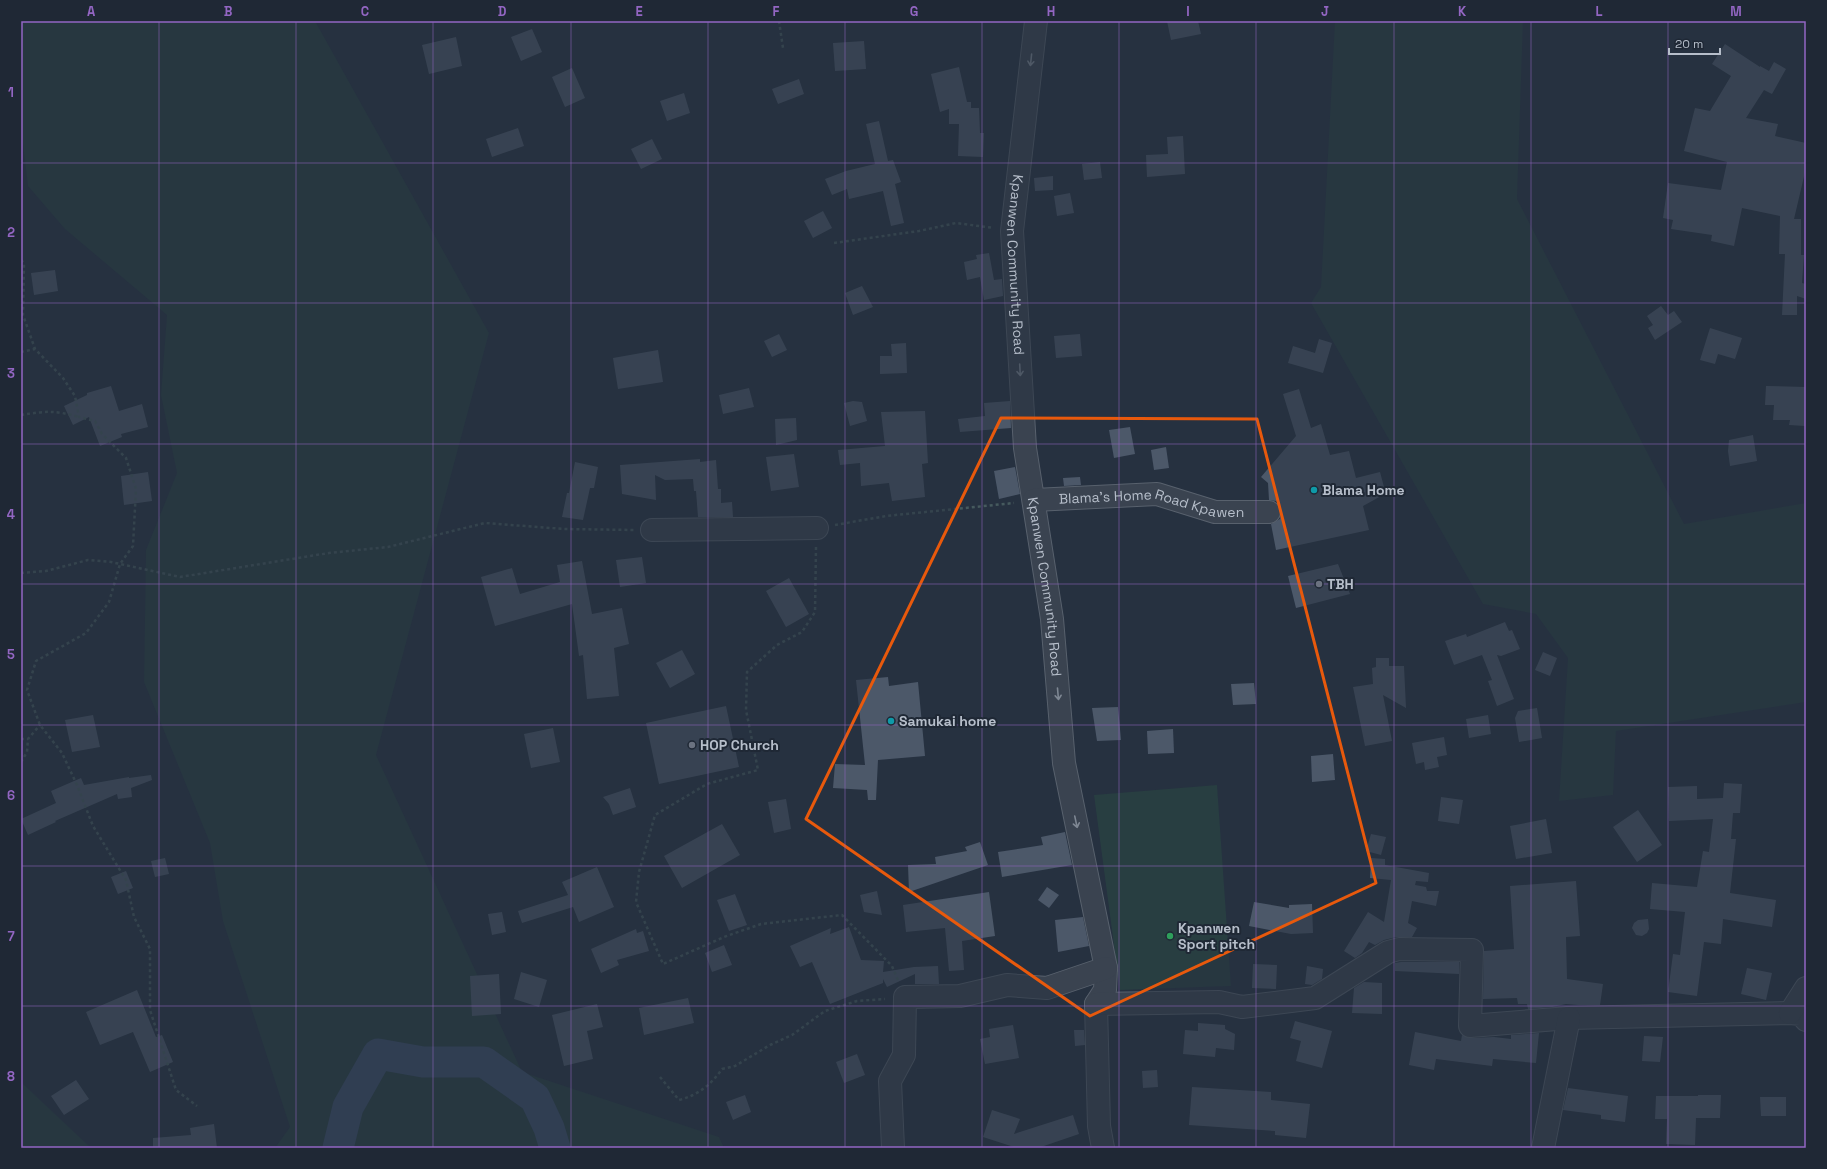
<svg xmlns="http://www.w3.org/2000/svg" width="1827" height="1169" viewBox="0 0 1827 1169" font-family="'Space Grotesk',sans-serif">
<rect width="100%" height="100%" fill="#263140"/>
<g fill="#283e41">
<polygon points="21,21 315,21 489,333 376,755 522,1072 719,1137 724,1148 275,1148 290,1127 223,921 210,843 144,682 146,550 177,473 161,395 167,315 65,229 28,186 21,127"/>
<polygon points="1335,21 1523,21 1517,199 1684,524 1806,503 1806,702 1616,731 1613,795 1559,801 1568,658 1536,614 1483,604 1311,303 1321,287"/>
<polygon points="1217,785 1231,986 1120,990 1094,795"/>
<polygon points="21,1082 91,1148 21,1148"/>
</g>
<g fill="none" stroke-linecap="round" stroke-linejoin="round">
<polyline stroke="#3c4e68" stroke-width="31" points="338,1148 348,1107 378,1054 423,1062 484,1062 535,1098 549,1128 555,1148"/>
</g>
<g fill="#4c5869">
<polygon points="1167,21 1198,21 1201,34 1171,40"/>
<polygon points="532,29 542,52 521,61 511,37"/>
<polygon points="456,37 462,66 429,74 422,45"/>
<polygon points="864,41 866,69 835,71 833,43"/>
<polygon points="1725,44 1760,67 1760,66 1769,71 1774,62 1786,69 1772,94 1764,90 1746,118 1778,124 1775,136 1806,143 1806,168 1794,219 1801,219 1801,255 1804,255 1802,283 1806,284 1806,299 1797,296 1797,315 1782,315 1785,254 1779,254 1780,216 1742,208 1734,246 1711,241 1712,235 1671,229 1673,220 1663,218 1668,183 1721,190 1727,162 1684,151 1695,108 1710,111 1731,76 1712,64"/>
<polygon points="959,67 967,102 971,102 971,108 979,108 980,133 984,133 983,157 958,156 959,124 949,124 949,109 940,112 931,74"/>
<polygon points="572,68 585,98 565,107 552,77"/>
<polygon points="799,79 804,94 778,104 772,89"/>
<polygon points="684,93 690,113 667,121 660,101"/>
<polygon points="879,121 888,161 893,160 901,182 895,184 904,223 891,226 883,191 849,199 847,189 832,195 825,179 846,171 875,164 866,124"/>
<polygon points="518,128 524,146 492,157 486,139"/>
<polygon points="1183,136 1185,174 1147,177 1146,155 1168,154 1167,137"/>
<polygon points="652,139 662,159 641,169 631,149"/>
<polygon points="1100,162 1102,178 1084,180 1082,164"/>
<polygon points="1053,176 1053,190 1035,191 1034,178"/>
<polygon points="1070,193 1074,213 1057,216 1054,196"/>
<polygon points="823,211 832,228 813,238 804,221"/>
<polygon points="989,253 994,280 1002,279 1003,296 984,300 980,277 967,280 964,262 977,259 976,255"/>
<polygon points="55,270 58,291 34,295 31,273"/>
<polygon points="862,286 873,307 853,315 845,293"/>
<polygon points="1661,306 1668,315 1674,311 1682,322 1655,340 1648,328 1653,325 1647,316"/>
<polygon points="1710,328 1742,338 1735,359 1718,354 1715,364 1700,360"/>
<polygon points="779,334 787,350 772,357 764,341"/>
<polygon points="1080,334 1082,356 1056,358 1054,336"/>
<polygon points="1319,339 1332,343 1323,373 1288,363 1293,346 1315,353"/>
<polygon points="906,343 907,373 880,374 880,356 892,356 891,344"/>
<polygon points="658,350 663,382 618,389 613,358"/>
<polygon points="111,386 119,411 142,404 148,427 121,434 122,437 100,446 89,417 73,425 64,406 87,395 87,393"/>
<polygon points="1766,386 1806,387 1805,426 1789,425 1790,420 1773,420 1774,405 1765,405"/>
<polygon points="749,388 754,407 723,414 719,395"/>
<polygon points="1299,389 1311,428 1321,424 1330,455 1349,451 1356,478 1380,472 1384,487 1383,495 1363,506 1369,530 1276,550 1271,524 1280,519 1281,512 1280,506 1276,501 1269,500 1268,483 1261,477 1296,436 1283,394"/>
<polygon points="853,401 862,402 867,421 850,426 844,403"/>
<polygon points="1010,401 1011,428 960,432 958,419 985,416 984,403"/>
<polygon points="925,411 928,463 922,464 925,497 892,501 889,483 861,486 860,463 840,465 838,450 885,446 881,412"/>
<polygon points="796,418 797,440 776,445 775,419"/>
<polygon points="1130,427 1135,454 1114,458 1109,430"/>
<polygon points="1753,435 1757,461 1730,466 1728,451 1729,440"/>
<polygon points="1166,447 1169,468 1154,470 1151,450"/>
<polygon points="794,454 799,487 771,491 766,457"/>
<polygon points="700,459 700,462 716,460 718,489 721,489 721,503 732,502 733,517 698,517 696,491 694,491 693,479 665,480 655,475 656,500 622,494 620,465"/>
<polygon points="575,462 598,467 594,488 590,488 583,520 562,517 567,493 569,493"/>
<polygon points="1015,467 1020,494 999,499 994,471"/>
<polygon points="148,472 152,501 124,505 121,476"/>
<polygon points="1080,477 1081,485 1064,486 1063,478"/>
<polygon points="642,557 646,583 620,587 616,560"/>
<polygon points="582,561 592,614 622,608 629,644 614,648 619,696 587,699 583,655 579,656 572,604 495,626 481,577 512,568 520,594 560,582 557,565"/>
<polygon points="1338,564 1350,594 1296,608 1288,576"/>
<polygon points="789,578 809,614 786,627 766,591"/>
<polygon points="1505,622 1509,631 1512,630 1520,649 1501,656 1497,655 1514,699 1497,706 1488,681 1492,680 1482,655 1454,665 1445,641 1466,634 1467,637"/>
<polygon points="682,650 695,674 670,688 656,663"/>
<polygon points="1543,652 1557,658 1550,676 1535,670"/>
<polygon points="1376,658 1389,658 1389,666 1404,666 1406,708 1383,695 1392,741 1365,746 1353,687 1373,684 1372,668 1376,667"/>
<polygon points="888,677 889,686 918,682 925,756 878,760 876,800 868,800 867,790 833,788 835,764 865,765 856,680"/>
<polygon points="1254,683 1256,704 1233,705 1231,684"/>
<polygon points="726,706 739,767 659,784 646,723"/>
<polygon points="1118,707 1121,740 1097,741 1092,708"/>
<polygon points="1537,708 1542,738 1519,742 1515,718 1518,711"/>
<polygon points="93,715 100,747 72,752 65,720"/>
<polygon points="1488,715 1491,734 1469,738 1466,719"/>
<polygon points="553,728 560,762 531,768 524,734"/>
<polygon points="1173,729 1174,753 1148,754 1147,731"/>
<polygon points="1444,737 1447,755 1437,757 1439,767 1425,770 1424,762 1416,764 1412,743"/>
<polygon points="1333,754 1335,780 1312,782 1311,756"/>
<polygon points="151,775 152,780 131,788 132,797 118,799 117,794 55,821 56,822 28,835 21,819 56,803 51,791 81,778 84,785 129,777 129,778"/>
<polygon points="1724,783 1742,784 1740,813 1733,813 1731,839 1736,839 1730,893 1776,900 1772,927 1723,919 1721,944 1704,942 1697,996 1668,992 1673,954 1680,955 1685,912 1650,909 1652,883 1697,887 1703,851 1709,852 1713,819 1669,821 1668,787 1697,786 1697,799 1723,798"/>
<polygon points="630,788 636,807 613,815 609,804 603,797"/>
<polygon points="1441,797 1463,800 1459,824 1438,821"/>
<polygon points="786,799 791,829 774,833 768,802"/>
<polygon points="1638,810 1662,845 1637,862 1613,827"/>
<polygon points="1546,819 1552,853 1516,859 1510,826"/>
<polygon points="722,824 740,855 682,888 664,856"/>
<polygon points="1065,832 1072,865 1002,877 998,852 1043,845 1041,837"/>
<polygon points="1371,834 1386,837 1381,855 1366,851"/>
<polygon points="980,842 988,865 909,892 908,865 936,864 935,857 967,851 965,847"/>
<polygon points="165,858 169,874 155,877 151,861"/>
<polygon points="1371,858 1385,859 1385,865 1429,873 1428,882 1416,881 1415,885 1426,887 1427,891 1439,891 1436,906 1412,901 1408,923 1417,928 1412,937 1396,937 1384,940 1375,945 1369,942 1362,953 1355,958 1344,951 1368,912 1384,922 1391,880 1370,878"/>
<polygon points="597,867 614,907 579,922 573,907 522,923 518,911 568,895 562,882"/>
<polygon points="126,871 133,888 118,894 111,877"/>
<polygon points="1576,881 1580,936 1566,937 1567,979 1603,984 1600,1005 1578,1005 1566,1004 1552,1007 1528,1009 1527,1004 1518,1004 1517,998 1483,999 1484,951 1514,949 1510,886"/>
<polygon points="1047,887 1059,895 1049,908 1038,900"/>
<polygon points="877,891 882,915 864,912 860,895"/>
<polygon points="989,892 995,936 962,941 964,970 949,971 945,928 906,932 903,905"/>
<polygon points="735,894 747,925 729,931 717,900"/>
<polygon points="1254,902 1289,908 1289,905 1312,904 1313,933 1291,934 1249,926"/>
<polygon points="502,912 506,932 492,935 488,914"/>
<polygon points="1083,917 1089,946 1058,952 1055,920"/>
<polygon points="1648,919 1649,929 1647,933 1642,936 1636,935 1632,928 1634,923 1638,920"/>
<polygon points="849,927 861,960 884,961 883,972 914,967 938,966 939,984 915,984 915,974 887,987 883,979 883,983 830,1004 812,962 800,967 790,946 831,928 830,934"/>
<polygon points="636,929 637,933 643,931 649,951 617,960 619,965 601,973 591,949"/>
<polygon points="724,945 732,965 712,972 705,953"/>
<polygon points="1401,962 1459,962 1459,974 1395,971 1395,963"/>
<polygon points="1253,964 1277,965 1276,989 1252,988"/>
<polygon points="1307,966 1323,969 1322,979 1312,985 1305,984"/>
<polygon points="1747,968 1772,973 1766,1000 1741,994"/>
<polygon points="521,972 547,980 539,1007 514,999"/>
<polygon points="499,974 501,1014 472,1016 470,976"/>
<polygon points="1364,982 1382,983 1382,1014 1352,1013 1354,988"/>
<polygon points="137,990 156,1037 162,1035 173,1062 150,1072 133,1032 100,1045 86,1012"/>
<polygon points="688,998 694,1023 644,1035 639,1008"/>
<polygon points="597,1004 603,1027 587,1031 593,1059 564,1066 552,1015"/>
<polygon points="1295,1021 1332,1031 1322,1068 1296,1061 1301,1041 1290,1038"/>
<polygon points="1198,1023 1225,1025 1225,1029 1235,1034 1234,1050 1216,1048 1215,1057 1183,1054 1185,1030 1198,1031"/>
<polygon points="1013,1025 1019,1058 985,1064 980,1039 990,1037 989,1029"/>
<polygon points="1074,1030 1084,1030 1085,1045 1075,1046"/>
<polygon points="1415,1032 1461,1041 1462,1035 1471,1038 1494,1037 1511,1039 1511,1035 1539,1033 1536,1063 1493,1059 1492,1066 1436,1059 1434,1070 1409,1065"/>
<polygon points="1644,1036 1663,1037 1660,1062 1642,1061"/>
<polygon points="857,1054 865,1075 844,1083 836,1062"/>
<polygon points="1157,1070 1158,1087 1143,1088 1142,1071"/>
<polygon points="76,1080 89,1099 64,1115 51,1096"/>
<polygon points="1192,1087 1271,1092 1271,1100 1310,1104 1306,1138 1275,1135 1275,1131 1189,1125"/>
<polygon points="1568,1088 1628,1096 1625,1122 1601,1119 1601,1115 1563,1110"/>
<polygon points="745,1095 751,1112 733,1120 726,1102"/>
<polygon points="1698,1095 1721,1095 1720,1118 1696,1118 1695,1145 1666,1144 1667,1119 1655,1119 1656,1096 1698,1096"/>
<polygon points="1760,1097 1786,1097 1786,1116 1761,1116"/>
<polygon points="992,1110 1020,1119 1014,1134 1073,1115 1079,1134 1038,1148 1014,1147 983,1137"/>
<polygon points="214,1124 217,1148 153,1148 153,1138 191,1135 190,1128"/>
</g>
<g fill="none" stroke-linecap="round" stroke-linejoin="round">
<g stroke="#58616d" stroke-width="24">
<g id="minor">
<path id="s1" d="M1036 21 1012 231 1025 448 1052 619 1064 763 1106 968 1105 990 1096 1004 1099 1126 1103 1148"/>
<path id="s2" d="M1034 500 1157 494 1215 512H1269"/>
<polyline points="652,530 817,528"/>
<polyline points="1096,1004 1219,1002 1242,1007 1315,998 1388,952 1399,949 1472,950 1470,1026 1569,1018 1790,1013 1801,1014 1806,1020"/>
<polyline points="1790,1013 1806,988"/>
<polyline points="893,1148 890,1081 904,1055 905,997 960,996 1007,985 1047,988 1106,968"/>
<polyline points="1543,1148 1569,1018"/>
</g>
</g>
<g stroke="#465a5e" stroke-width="2.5" stroke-dasharray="3 3" stroke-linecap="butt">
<polyline points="779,21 783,48"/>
<polyline points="834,243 919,231 956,223 994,228"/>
<polyline points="21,260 24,263 23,315 35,349 63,378 75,396 79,417 95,421 102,434 126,458 136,489 133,546 120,564 109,602 86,633 36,661 27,690 40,725 62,753 77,785 93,826 126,880 134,917 150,949 150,1010 176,1090 197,1106"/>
<polyline points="21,352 35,349"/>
<path d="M21 415C46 411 54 410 79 417"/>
<polyline points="835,525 886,516 1014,503"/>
<polyline points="816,547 815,612 802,632 777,645 747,672 746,710 758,770 707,784 655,815 639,872 636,902 663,964 724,937 761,924 842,915 892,966 898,980"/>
<polyline points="21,573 46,571 88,560 111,562 180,577 329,553 388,547 485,523 564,529 634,530"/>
<polyline points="21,739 28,739"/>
<polyline points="21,762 27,752 28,739 40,725"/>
<path d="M660 1077 679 1100C698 1095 711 1085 722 1069L735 1066 770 1045 792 1035 825 1011 857 1001 885 999"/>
</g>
<use href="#minor" stroke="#3a4350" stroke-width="22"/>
</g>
<defs><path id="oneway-shaft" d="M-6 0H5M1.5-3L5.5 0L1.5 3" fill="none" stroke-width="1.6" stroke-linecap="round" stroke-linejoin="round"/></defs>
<g stroke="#7e8793">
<use href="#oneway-shaft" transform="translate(1031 60) rotate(96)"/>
<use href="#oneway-shaft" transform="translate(1020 370) rotate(87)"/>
<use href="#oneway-shaft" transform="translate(1058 694) rotate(85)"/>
<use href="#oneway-shaft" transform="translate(1076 822) rotate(78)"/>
</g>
<path d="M0 0H1827V1169H0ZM1001 418 1257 419 1376 883 1090 1016 806 819Z" fill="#263140" fill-opacity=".55" fill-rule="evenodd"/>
<path fill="none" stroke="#e8590c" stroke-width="3" stroke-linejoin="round" d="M1001 418 1257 419 1376 883 1090 1016 806 819Z"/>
<path fill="none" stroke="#9366c3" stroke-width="1" stroke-opacity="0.55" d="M159 21V1148M296 21V1148M433 21V1148M571 21V1148M708 21V1148M845 21V1148M982 21V1148M1119 21V1148M1256 21V1148M1394 21V1148M1531 21V1148M1668 21V1148M21 163H1806M21 303H1806M21 444H1806M21 584H1806M21 725H1806M21 866H1806M21 1006H1806"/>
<g fill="#0f9aa8" stroke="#1f2835" stroke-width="1.5">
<circle cx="1314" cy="490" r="4"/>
<circle cx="891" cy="721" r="4"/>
</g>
<g fill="#6b7280" stroke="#1f2835" stroke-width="1.5">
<circle cx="1319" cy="584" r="4"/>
<circle cx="692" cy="745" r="4"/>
</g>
<circle fill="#2e9e5b" stroke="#1f2835" stroke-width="1.5" cx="1170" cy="936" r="4"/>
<g text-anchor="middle" stroke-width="4" stroke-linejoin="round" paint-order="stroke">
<g font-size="14" fill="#b6beca" stroke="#1f2835">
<text dy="5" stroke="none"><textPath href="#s1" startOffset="245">Kpanwen Community Road</textPath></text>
<text dy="5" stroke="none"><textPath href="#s2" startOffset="119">Blama's Home Road Kpawen</textPath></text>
<text dy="5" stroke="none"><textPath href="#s1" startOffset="569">Kpanwen Community Road</textPath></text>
</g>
<g font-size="14" font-weight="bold" fill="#b6beca" stroke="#1f2835" text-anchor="start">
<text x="1322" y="495">Blama Home</text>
<text x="1327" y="589">TBH</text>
<text x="899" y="726">Samukai home</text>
<text x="700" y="750">HOP Church</text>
<text x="1178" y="933">Kpanwen<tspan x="1178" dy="16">Sport pitch</tspan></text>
</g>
</g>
<rect width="1827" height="1169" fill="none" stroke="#1f2835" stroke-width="44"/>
<path d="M1669 48v6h51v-6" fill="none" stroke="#b6beca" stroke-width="2"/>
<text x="1675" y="48" font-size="12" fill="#b6beca" stroke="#1f2835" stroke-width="3" paint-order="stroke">20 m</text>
<rect x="22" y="22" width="1783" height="1125" fill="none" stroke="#9366c3" stroke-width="1.5"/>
<g font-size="13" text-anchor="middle" font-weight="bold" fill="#9366c3">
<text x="91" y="16">A</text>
<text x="228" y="16">B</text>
<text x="365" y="16">C</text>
<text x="502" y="16">D</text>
<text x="639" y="16">E</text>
<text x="776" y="16">F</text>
<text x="914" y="16">G</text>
<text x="1051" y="16">H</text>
<text x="1188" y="16">I</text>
<text x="1325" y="16">J</text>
<text x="1462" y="16">K</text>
<text x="1599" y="16">L</text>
<text x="1736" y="16">M</text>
<text x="11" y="97">1</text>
<text x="11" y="237">2</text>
<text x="11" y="378">3</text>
<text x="11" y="519">4</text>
<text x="11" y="659">5</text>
<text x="11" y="800">6</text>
<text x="11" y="941">7</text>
<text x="11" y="1081">8</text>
</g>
</svg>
